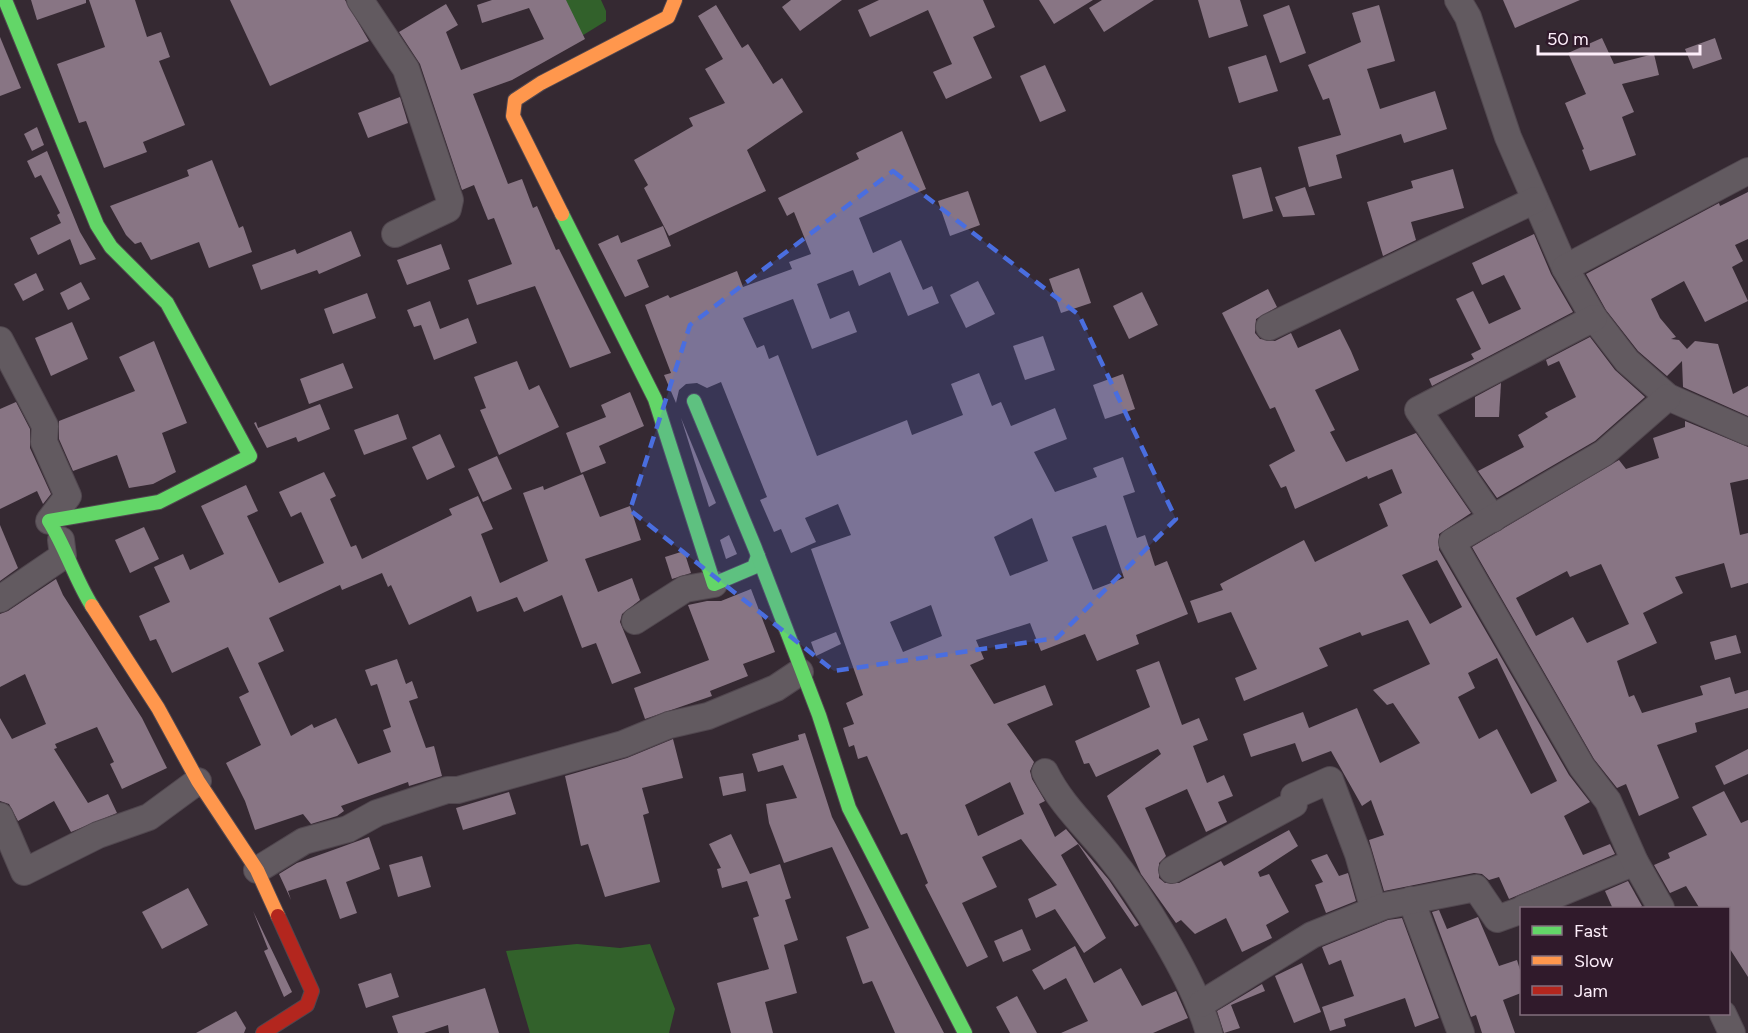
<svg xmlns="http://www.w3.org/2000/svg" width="1748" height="1033" viewBox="0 0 1748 1033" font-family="Figtree,sans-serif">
<rect width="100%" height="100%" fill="#352932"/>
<g fill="#32612b">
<polygon points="539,0 601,0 606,11 606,21 580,37"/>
<polygon points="577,944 620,948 650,944 675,1009 669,1033 530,1033 506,951"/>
</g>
<g fill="#887584" fill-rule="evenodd">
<polygon points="31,0 86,0 86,3 37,20"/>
<polygon points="89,0 135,0 147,37 161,32 170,57 159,61 185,125 143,142 147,152 104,168 86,121 79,123 57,64 105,47"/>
<polygon points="230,0 345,0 369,41 270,86"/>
<polygon points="492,0 566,0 585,39 512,80 473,94 508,184 522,179 533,208 537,206 556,250 559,249 611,353 570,368 535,286 477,305 468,280 512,264 494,218 488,220 474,185 462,190 420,64 399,32 446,4 458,25 446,32 461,70 544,39 529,8 482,23 477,5"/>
<polygon points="791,0 842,0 800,31 782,7"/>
<polygon points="879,0 983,0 995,27 973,37 992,78 946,99 933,72 952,64 928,10 870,37 858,10"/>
<polygon points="1039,0 1093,0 1054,24"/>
<polygon points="1102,0 1154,0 1104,32 1089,8"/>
<polygon points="1198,0 1240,0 1248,26 1209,38"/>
<polygon points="1503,0 1580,0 1515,28"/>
<polygon points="716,5 742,48 748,44 773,84 782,78 803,112 747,150 766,191 669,236 644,188 648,185 634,160 693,126 689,118 725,103 705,69 723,59 698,16"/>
<polygon points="1289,5 1306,53 1280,63 1263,15"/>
<polygon points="1379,5 1395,61 1367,69 1380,109 1435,91 1447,129 1404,143 1401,134 1336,155 1342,178 1309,187 1298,147 1341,135 1329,98 1323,100 1308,65 1361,42 1352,13"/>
<polygon points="0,37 21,88 0,96"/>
<polygon points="1602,38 1614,64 1654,54 1659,75 1622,84 1634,112 1622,117 1636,155 1590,171 1582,150 1584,149 1565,103 1586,94 1568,53"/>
<polygon points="1715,38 1722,59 1693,69 1685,49"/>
<polygon points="1266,55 1278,91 1239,103 1228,67"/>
<polygon points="1045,65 1066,111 1040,122 1020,76"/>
<polygon points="400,97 408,123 368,138 358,113"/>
<polygon points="37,127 44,145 32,151 24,134"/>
<path d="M902 131 926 189 859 218 873 253 901 240 923 290 932 286 939 303 908 316 890 272 859 286 853 270 817 284 830 319 849 311 857 332 812 349 793 299 743 318 757 348 764 345 769 359 778 355 817 456 907 420 912 435 963 415 951 384 979 373 992 406 1001 402 1011 426 1055 408 1067 439 1034 452 1055 492 1097 477 1093 468 1123 457 1135 492 1123 496 1137 538 1145 535 1155 566 1167 561 1188 614 1136 635 1139 644 1097 661 1085 634 1041 651 1030 623 976 640 984 659 970 665 994 704 1045 685 1053 705 1007 724 1034 762 1030 771 1032 779 1045 801 1039 804 1055 837 1066 829 1109 880 1139 925 1135 927 1078 844 1061 855 1106 938 1084 953 1055 909 1036 918 1028 899 1057 885 1021 839 982 857 997 887 962 903 988 957 967 967 925 885 928 883 907 833 901 835 867 756 858 759 854 745 849 747 843 728 854 724 846 703 863 695 811 549 851 535 838 504 805 518 816 542 791 553 781 529 774 532 760 500 767 497 721 382 707 388 697 383 686 384 679 390 676 403 664 375 671 373 645 305 668 295 670 298 737 271 743 287 792 269 789 262 811 254 794 212 787 216 778 198 859 159 856 153ZM1032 518 1048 561 1010 576 994 537ZM1106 525 1124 578 1093 590 1072 537ZM931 605 942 636 903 652 890 622ZM1010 782 1024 814 978 836 965 805Z"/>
<polygon points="47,151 80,232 96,259 80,265 70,239 38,255 30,238 61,223 57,215 60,213 41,175 35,178 27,161"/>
<polygon points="212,160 239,228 243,226 252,252 209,268 199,242 151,260 141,242 135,244 126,235 110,206 189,176 187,170"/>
<polygon points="1261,167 1273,211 1243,219 1232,175"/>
<polygon points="1453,169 1464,208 1411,222 1416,240 1383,256 1367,202 1413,188 1411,181"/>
<polygon points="1305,187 1315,215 1283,217 1275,197"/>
<polygon points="968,191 980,225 950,236 938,201"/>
<polygon points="1748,192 1748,239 1735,245 1743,261 1732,267 1748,301 1705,322 1684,281 1651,299 1660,318 1676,337 1671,339 1679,340 1687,349 1695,341 1718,344 1733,394 1748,386 1748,416 1683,387 1682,361 1667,376 1638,351 1606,310 1586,274 1719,203 1720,206"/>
<polygon points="663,226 671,246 637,260 649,287 625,297 598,244 618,235 621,243"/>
<polygon points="351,231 361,256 319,274 317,270 261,290 252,265 295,249 297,254"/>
<polygon points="1534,234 1551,274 1573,312 1432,386 1429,379 1474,359 1471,354 1481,349 1456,299 1473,291 1489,324 1521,309 1504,275 1482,285 1472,263"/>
<polygon points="441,244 450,269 407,285 397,260"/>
<polygon points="1079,268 1091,303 1061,313 1049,279"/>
<polygon points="36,273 44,290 23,301 14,284"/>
<polygon points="978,281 995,314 966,328 950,295"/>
<polygon points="81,282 90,299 68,310 60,293"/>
<path d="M1268 289 1277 307 1256 319 1255 333 1260 339 1275 341 1291 333 1298 348 1340 329 1351 351 1359 370 1315 390 1335 430 1330 432 1346 462 1416 433 1471 513 1439 534V550L1569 775 1590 802 1564 816 1583 855 1610 844 1615 854 1509 899 1499 877 1489 880 1482 874 1474 873 1384 891 1369 840 1384 835 1371 800 1362 806 1331 751 1302 762 1295 743 1251 757 1243 734 1303 712 1309 728 1357 708 1380 763 1420 743 1393 703 1387 705 1373 690 1430 664 1408 620 1362 636 1360 632 1319 648 1328 666 1244 701 1235 678 1257 669 1231 612 1198 623 1190 601 1223 590 1220 584 1304 540 1315 562 1388 526 1379 504 1402 493 1392 469 1368 479 1367 476 1295 509 1286 486 1281 488 1269 465 1295 451 1275 407 1270 409 1222 313ZM1437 560 1462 607 1430 624 1402 575ZM1497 658 1557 781 1531 794 1497 729 1479 739 1458 697 1475 688 1468 673Z"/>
<polygon points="1142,292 1158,325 1129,339 1113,306"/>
<polygon points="367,293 376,318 333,334 324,309"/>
<polygon points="430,301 440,329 468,318 477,343 434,360 421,325 414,327 407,310"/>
<polygon points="72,322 88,359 51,376 35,338"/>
<polygon points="1043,336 1055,370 1025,380 1013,346"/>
<polygon points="1590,337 1615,370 1645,397 1595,441 1497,498 1478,471 1524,447 1518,435 1548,417 1545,413 1576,397 1559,361 1548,366 1546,360 1540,363"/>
<polygon points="154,341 187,423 162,433 176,472 153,484 129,488 117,455 73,471 59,439 59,421 135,391 119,357"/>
<polygon points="517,361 529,390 539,385 559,427 499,455 480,410 486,408 474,377"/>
<polygon points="343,363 353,388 309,404 300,379"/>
<polygon points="1123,374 1135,409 1105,419 1093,385"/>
<polygon points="1501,383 1499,417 1475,417 1475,397"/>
<polygon points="630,392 644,426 599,446 606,463 581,473 566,433 606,417 601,405"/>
<polygon points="16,402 30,429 30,448 51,494 43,504 37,491 0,509 0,409"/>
<polygon points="320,404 330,429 298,442 296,437 267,448 254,423 256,422 258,428"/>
<polygon points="398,414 407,439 364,455 354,430"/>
<polygon points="681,418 716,503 709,507"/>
<path d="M1685 421 1748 447V479L1730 483 1740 535 1748 533V583L1731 588 1724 563 1675 577 1683 593 1643 613 1657 643 1617 661 1629 697 1634 695 1642 713 1703 695 1700 686 1730 677 1735 694 1748 690V708L1695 723 1697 732 1657 745 1679 798 1639 816 1626 784 1617 788 1594 759 1472 547 1619 460 1626 469 1659 458 1653 438 1685 427ZM1601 564 1629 624 1587 643 1573 617 1536 636 1516 598 1567 571 1570 577Z"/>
<polygon points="440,434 455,467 427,480 412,447"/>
<polygon points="497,456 512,489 483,502 468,469"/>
<polygon points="324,472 336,496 330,499 351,547 356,545 362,559 452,515 449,509 478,496 493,529 481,534 500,583 548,561 523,493 543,486 544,490 583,474 600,517 630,506 641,540 585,559 598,592 632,578 640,600 622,614 620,622 641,673 612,684 596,643 582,648 562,595 524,612 517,597 477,612 471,596 409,625 391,585 388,587 382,573 342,590 340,585 269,618 284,651 258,663 291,736 312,724 314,728 336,718 358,764 391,752 383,730 391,727 377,684 371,686 365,670 397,659 406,684 412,681 418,698 409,701 426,748 434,746 442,776 409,786 408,782 341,806 344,811 337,816 311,824 303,814 255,830 245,801 226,763 261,745 239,697 249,692 228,647 172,673 156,639 150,641 139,616 170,602 154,567 183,554 190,570 224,554 201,506 246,485 258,511 247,516 279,583 324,563 301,512 291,517 279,492"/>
<polygon points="0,525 18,568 0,581"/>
<polygon points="144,527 159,559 130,573 115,540"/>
<polygon points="729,535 737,554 726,559 720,540"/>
<polygon points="684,551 691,573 672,579 665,557"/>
<polygon points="56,579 63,595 142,718 167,768 122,789 110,764 114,762 97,727 55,744 57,748 54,749 88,803 108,794 117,813 71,832 54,801 18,821 9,804 0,801 0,718 12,739 46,724 25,674 0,687 0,614 8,611"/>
<polygon points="751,589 775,652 743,664 748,676 710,691 712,696 645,719 634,688 709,660 688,605 707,601 721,601"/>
<polygon points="836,632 841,644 816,656 811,642"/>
<polygon points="1736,635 1741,653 1715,660 1710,642"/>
<polygon points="1159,661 1182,725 1199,718 1208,740 1193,746 1207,783 1224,775 1233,796 1218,802 1227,822 1206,832 1187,789 1145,808 1166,856 1159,863 1159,878 1165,883 1179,883 1221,861 1224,866 1289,830 1298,846 1258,872 1260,877 1269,874 1289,912 1266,925 1272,938 1242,952 1226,918 1195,934 1181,920 1176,923 1141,874 1107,796 1161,754 1158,749 1096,777 1089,763 1084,764 1075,741 1150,707 1136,670"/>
<polygon points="805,733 832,817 944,1033 895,1033 872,981 863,984 846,937 869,928 832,847 784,863 769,823 766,804 797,798 783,765 758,772 752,754 799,740 798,735"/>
<polygon points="673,739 683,778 642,788 649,813 643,815 660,882 605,897 588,844 581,846 565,776 627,758"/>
<polygon points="1748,749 1748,774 1724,785 1715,766"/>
<polygon points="743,773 746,791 723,796 719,777"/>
<polygon points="1724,791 1741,823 1748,820 1748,977 1728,946 1728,909 1700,909 1686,886 1670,893 1654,865 1670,858 1668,853 1707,835 1692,807"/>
<polygon points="509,792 516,814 463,830 456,808"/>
<polygon points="731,834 750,874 780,864 791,898 785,900 798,940 784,945 797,993 765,1002 773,1033 731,1033 717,983 769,969 753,918 759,916 747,881 722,888 717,869 721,868 709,844"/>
<polygon points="369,837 380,869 346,882 357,913 340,919 326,879 288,891 291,900 279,874 297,863"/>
<polygon points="1327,854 1339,876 1348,873 1356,901 1326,913 1315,885 1323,882 1311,860"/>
<polygon points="422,856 431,887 398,897 389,865"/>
<polygon points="1628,881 1642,906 1637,909 1613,909 1605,891"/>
<polygon points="188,888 208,925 162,949 142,912"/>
<polygon points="1439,910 1447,929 1478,917 1499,966 1517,960 1521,973 1521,993 1503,1000 1515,1033 1482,1033 1476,1015 1471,1017 1432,912"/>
<polygon points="253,911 292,992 284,997 264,951 268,949"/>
<polygon points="1402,918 1439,1018 1415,1027 1405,998 1344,1019 1346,1026 1330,1031 1322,1007 1354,996 1341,960 1329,965 1322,947 1388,920"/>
<polygon points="1022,929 1031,950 1003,962 994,941"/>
<polygon points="1075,946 1094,983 1121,968 1142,1006 1176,991 1188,1018 1153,1033 1061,1033 1088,1021 1066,978 1044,990 1032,970"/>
<polygon points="1302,963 1321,1012 1294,1023 1275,976"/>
<polygon points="391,973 399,997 366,1008 358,984"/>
<polygon points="1262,984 1265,991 1231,1005 1240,1028 1224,1033 1217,1011"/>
<polygon points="485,988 499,1033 449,1033 448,1025 424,1033 398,1033 392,1016"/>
<polygon points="1017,996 1037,1033 1010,1033 996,1007"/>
<polygon points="236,1011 246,1028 244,1033 196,1033"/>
</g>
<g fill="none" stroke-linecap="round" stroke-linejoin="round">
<g stroke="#51474f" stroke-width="28">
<g id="street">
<polyline points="360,0 406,69 450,200 448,209 395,234"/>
<polyline points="1458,0 1468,17 1508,137 1565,268 1594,318 1627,361 1668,397 1748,432"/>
<polyline points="1565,268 1748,171"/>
<polyline points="1269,327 1535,200"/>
<polyline points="0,340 45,426 44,442 68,496 49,521"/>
<polyline points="1493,519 1418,410 1594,318"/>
<polyline points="0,599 63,556 61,540"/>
<polyline points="635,621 685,589 714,584"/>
<path d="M1045 772C1060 803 1085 826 1107 853 1142 896 1194 980 1209 1033"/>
<polyline points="0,816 24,872 98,835 149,817 198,781"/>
<polyline points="257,870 304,841 348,829 377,813 447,790 458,790 623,744 669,725 708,716 776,688 800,672"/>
<polyline points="1172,870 1294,804 1294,796 1330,780 1358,854 1374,910"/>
<polyline points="1411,900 1461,1033"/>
<polyline points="1524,908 1635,862"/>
<polyline points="1661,908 1635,862 1608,801 1582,767 1452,542 1604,453 1668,397"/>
<polyline points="1201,1004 1312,935 1384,906 1476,888 1497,919 1522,910"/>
<polyline points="1723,1014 1732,1033"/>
</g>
</g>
<g stroke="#51474f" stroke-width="16">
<g id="fast">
<path d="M5 0 97 225 111 247 167 303 250 456 159 502 49 521C66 548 75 579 92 606"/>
<polyline points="562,214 655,399 714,584 754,567 758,556"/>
<polyline points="694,401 755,548 819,715 849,808 965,1033"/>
</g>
</g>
<g stroke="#51474f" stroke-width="16">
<g id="slow">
<polyline points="562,214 513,116 515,100 541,83 668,17 675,0"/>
<polyline points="92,606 158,708 198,781 257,870 278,916"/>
</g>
</g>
<g stroke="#51474f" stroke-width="16">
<polyline id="jam" points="263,1033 307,1005 312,991 278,916"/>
</g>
<use href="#street" stroke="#625a60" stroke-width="26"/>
<use href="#fast" stroke="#63d668" stroke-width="14"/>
<use href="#slow" stroke="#ff974d" stroke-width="14"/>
<use href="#jam" stroke="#b3261e" stroke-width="14"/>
</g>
<path fill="#4a6edf" fill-opacity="0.2" stroke="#4a6edf" stroke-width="4.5" stroke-dasharray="12 8" stroke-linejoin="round" d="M893 171 1079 315 1176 519 1057 638 834 671 630 510 690 325Z"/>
<rect x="1520" y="907" width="210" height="108" fill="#301a2b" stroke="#826f7e" stroke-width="1.5"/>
<rect x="1532" y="926" width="30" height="9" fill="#63d668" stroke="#826f7e" stroke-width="1.5"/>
<text x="1574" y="937" font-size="18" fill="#fdeefa">Fast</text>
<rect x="1532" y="956" width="30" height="9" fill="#ff974d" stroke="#826f7e" stroke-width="1.5"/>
<text x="1574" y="967" font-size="18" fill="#fdeefa">Slow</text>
<rect x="1532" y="986" width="30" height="9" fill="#b3261e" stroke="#826f7e" stroke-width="1.5"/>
<text x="1574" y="997" font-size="18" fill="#fdeefa">Jam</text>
<path d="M1538 45v9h162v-9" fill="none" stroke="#fdeefa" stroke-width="3"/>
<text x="1547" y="45" font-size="18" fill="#fdeefa" stroke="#301a2b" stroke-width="4.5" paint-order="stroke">50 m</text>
</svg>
